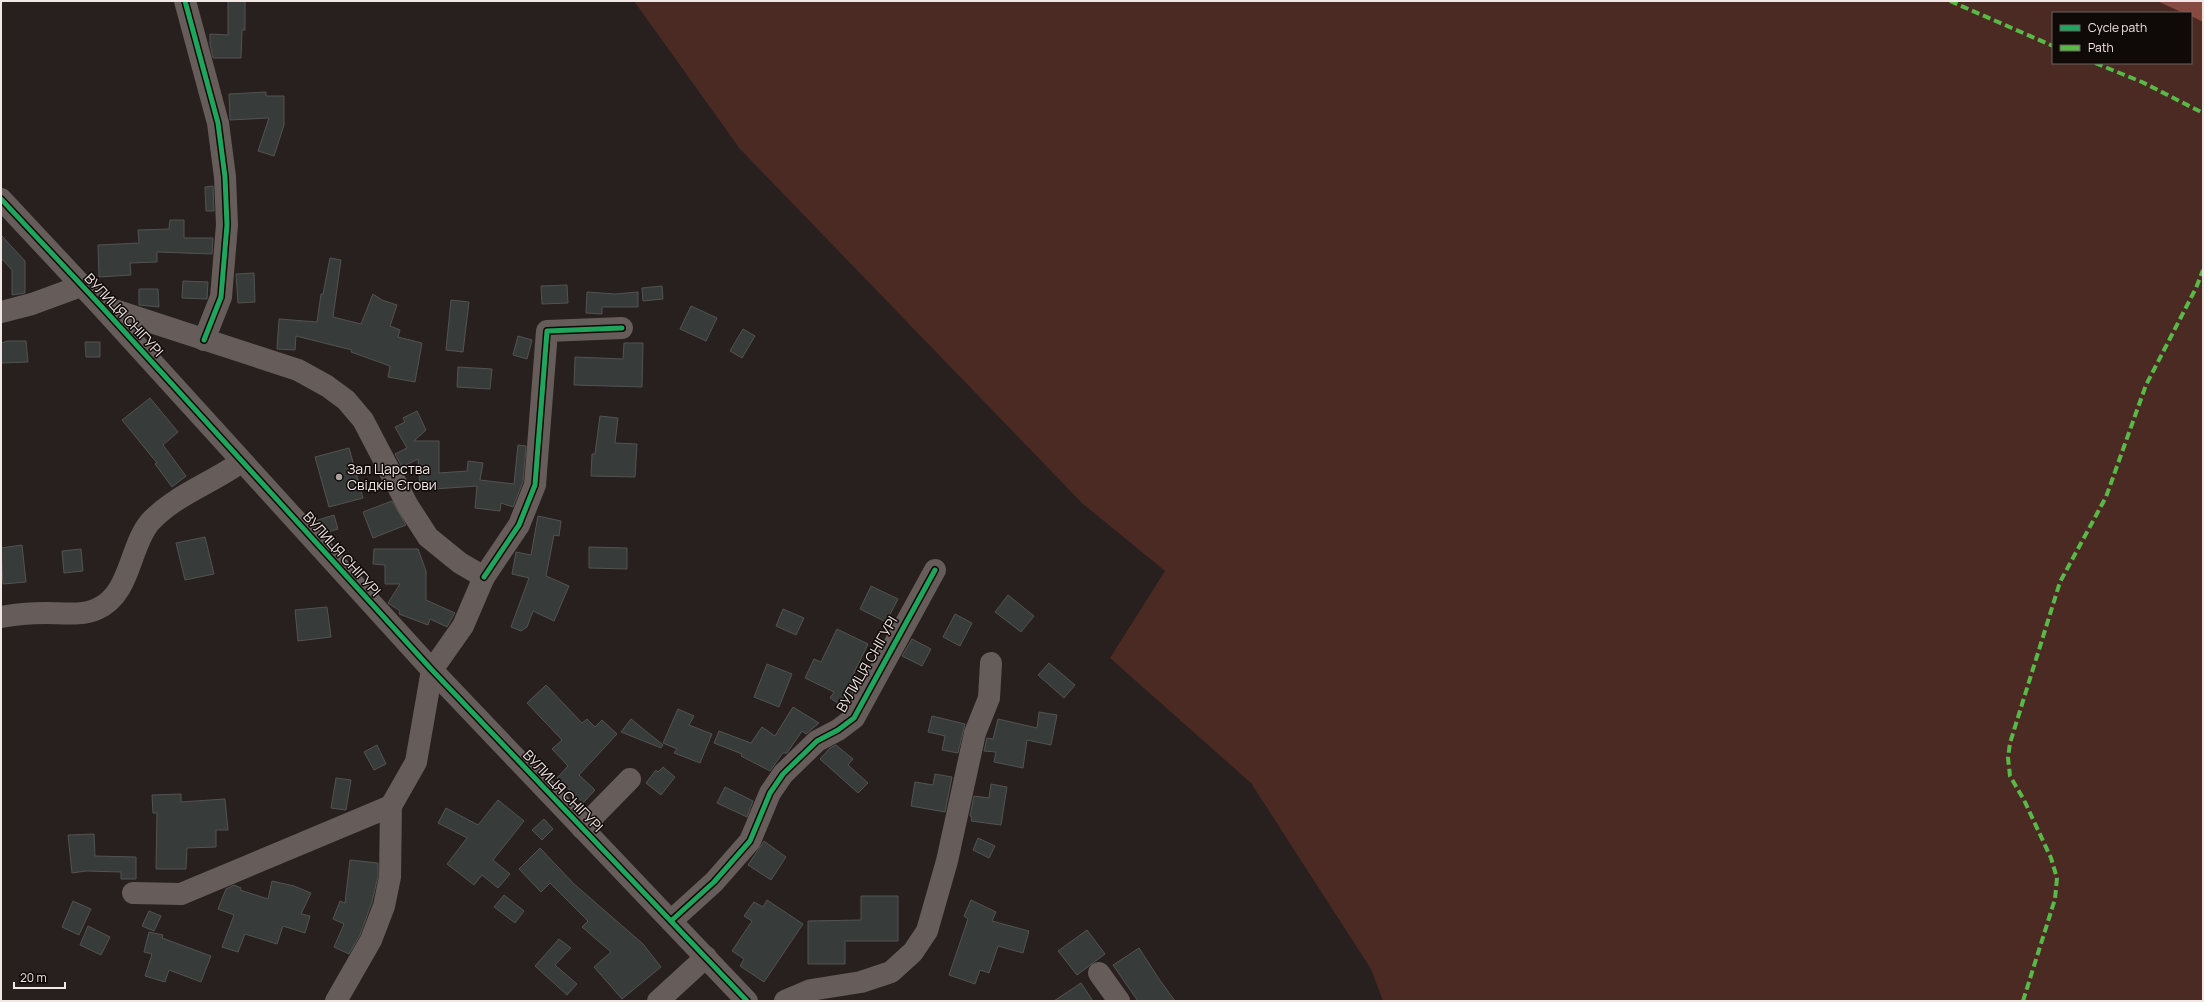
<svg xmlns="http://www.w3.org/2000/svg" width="2204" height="1002" viewBox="0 0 2204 1002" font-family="Manrope,sans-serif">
<rect width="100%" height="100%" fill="#28201e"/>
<polygon fill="#4b2a23" points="634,1 2157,1 2183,13 2053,13 2053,63 2191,63 2191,16 2203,22 2203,1001 1383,1001 1371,969 1251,783 1110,658 1165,571 1082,503 740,149"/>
<polygon fill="#884a40" points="2157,1 2203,1 2203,22 2191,16 2191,13 2183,13"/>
<g fill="#373c3b" stroke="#525351">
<polygon points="228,1 245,1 245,30 242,30 241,58 213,58 210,44 210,34 228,35"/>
<polygon points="266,92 266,96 284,96 284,125 274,156 258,151 269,118 230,120 230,118 229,94"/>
<polygon points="213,186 214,211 206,211 205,187"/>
<polygon points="170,220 184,220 184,238 213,238 212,254 157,252 157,262 130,263 131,275 99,277 98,245 139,243 138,230 169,229"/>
<polygon points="1,235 25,261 25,293 12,295 12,270 1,258"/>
<polygon points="330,258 341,260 333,317 361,324 373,294 382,300 397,305 390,326 400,330 398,337 422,343 415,382 388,377 390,366 351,352 352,350 296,336 295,350 277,349 279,319 317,322 321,294 323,294"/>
<polygon points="254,273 255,302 238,303 236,274"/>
<polygon points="183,281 208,282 207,299 182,298"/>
<polygon points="567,285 568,303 542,304 541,286"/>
<polygon points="662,286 663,299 643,301 642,288"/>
<polygon points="139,289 158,289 159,307 139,305"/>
<polygon points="587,292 615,294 638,292 638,307 602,307 602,314 586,313"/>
<polygon points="451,300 469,302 463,352 446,350"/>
<polygon points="691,306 717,318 706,341 680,329"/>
<polygon points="743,329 755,336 742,358 730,351"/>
<polygon points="518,336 532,340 527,359 513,355"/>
<polygon points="8,341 26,341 28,362 1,363 1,343"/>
<polygon points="85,342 100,342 100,357 86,357"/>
<polygon points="624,343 643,343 642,387 574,385 575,357 623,359"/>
<polygon points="458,367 492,369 490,389 457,387"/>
<polygon points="150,398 178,432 163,445 186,476 172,487 155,464 157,463 122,420"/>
<polygon points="417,411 426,430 414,441 439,441 439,473 467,471 468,461 483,463 480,480 514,484 518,445 526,446 523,482 513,507 501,503 500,511 475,508 477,486 420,490 418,459 402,467 395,454 407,448 395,427 405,422 403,418"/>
<polygon points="600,416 618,418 615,443 637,444 635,477 591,476 592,454 595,454"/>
<polygon points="349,448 363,498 329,507 315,457"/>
<polygon points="392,501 406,525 373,538 363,512"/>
<polygon points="334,515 338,529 324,533 315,523 315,521"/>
<polygon points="538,516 561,521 559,536 554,535 546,576 569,586 554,621 533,611 527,627 521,631 511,627 529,578 512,574 516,552 531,555"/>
<polygon points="205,537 214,574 185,580 176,543"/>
<polygon points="22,545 26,582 3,584 1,548"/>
<polygon points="589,547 627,548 627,569 589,568"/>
<polygon points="81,549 83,571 64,573 62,551"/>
<polygon points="374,549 418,549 426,571 426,600 455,613 447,627 430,619 428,625 399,614 400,611 388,603 400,584 385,584 385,565 373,564"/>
<polygon points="871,586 898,599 886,622 860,609"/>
<polygon points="1008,595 1034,616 1021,632 995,612"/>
<polygon points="327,607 331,637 298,641 295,610"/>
<polygon points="783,609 804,618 796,635 776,626"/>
<polygon points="955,614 972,623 960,646 943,637"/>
<polygon points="837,629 868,644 852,677 859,682 845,708 830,698 834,692 805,678 814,659 821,662"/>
<polygon points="912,639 931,649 922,666 902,656"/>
<polygon points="1049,663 1075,685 1064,698 1038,675"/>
<polygon points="767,664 792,674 779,707 754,697"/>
<polygon points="546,685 582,723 587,719 595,727 602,720 617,734 579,775 595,790 583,803 557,778 568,766 552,749 562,740 527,703"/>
<polygon points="793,707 819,723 806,734 802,731 787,753 783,753 770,771 741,756 742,754 714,743 719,731 751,743 762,727 775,736"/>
<polygon points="678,709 694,716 689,725 712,734 700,763 674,753 677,749 663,743"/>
<polygon points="1039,712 1057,715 1051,745 1027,740 1023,768 994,762 996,752 984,751 987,738 993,739 998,719 1037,728"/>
<polygon points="932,716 965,724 958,753 942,750 945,736 928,732"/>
<polygon points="631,719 663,745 661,748 621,732"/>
<polygon points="377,745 386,764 374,770 364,752"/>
<polygon points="836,745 853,759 848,765 868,783 858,793 820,759 830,748"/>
<polygon points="663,767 675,777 661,795 646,783 656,770 658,772"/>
<polygon points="935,774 952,777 945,812 911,806 915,782 933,785"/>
<polygon points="336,778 351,780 346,810 331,808"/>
<polygon points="991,784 1007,787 1001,825 971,821 972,817 970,816 974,796 989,798"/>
<polygon points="725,787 753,801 747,817 717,803"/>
<polygon points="181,794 181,802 225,799 228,830 216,830 216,847 187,848 186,869 156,869 157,813 153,813 152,795"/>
<polygon points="498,800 524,821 493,860 510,874 498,888 482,875 474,885 447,864 467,838 438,823 446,808 478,825"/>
<polygon points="544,819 553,829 542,840 532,830"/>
<polygon points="94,834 95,856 136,857 136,879 121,879 121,872 86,871 72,873 68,835"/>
<polygon points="978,838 995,846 989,858 973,850"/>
<polygon points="764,841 786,857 771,880 748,865"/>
<polygon points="540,848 574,884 643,944 661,967 622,999 594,967 611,952 582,927 588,921 550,883 541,892 519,869"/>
<polygon points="350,860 378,863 378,876 372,902 360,935 349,954 334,947 344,924 333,919 340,901 345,903"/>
<polygon points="272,881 294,886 311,893 301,914 310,916 305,933 283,926 277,944 245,934 238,952 222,947 234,915 218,909 226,889 234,885 241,888 240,890 268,899"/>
<polygon points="504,895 524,911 515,923 494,907"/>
<polygon points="861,896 898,896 898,941 845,941 845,964 808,964 808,921 861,920"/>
<polygon points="767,900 803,924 764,982 740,966 744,959 732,951 752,921 744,916 754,902 763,907"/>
<polygon points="971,900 996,912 992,921 1029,931 1023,953 998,946 989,973 980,970 975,984 949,975 968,919 964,916"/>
<polygon points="73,901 91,909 79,935 62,927"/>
<polygon points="149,911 161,916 154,931 142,926"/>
<polygon points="88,926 110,937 101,955 80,945"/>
<polygon points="1087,930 1105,954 1077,975 1058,951"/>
<polygon points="149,932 163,935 162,938 211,956 201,982 169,970 165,982 145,976 152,954 144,952"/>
<polygon points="559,939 571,948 555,965 577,984 567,995 535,966"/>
<polygon points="1139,948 1159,979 1175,1001 1138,1001 1133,994 1113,965"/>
<polygon points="1081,983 1093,1001 1054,1001"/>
</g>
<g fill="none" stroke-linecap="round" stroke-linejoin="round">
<g stroke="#665c5a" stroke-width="22">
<polyline points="185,1 218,123 225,177 227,225 221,297 204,340"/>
<polyline points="1,199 101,306 432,670 747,1001"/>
<polyline points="102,306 298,370 327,386 346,400 363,420 408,506 428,537 460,563 484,577 463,626 432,670 416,762 391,806 390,877 384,906 371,940 336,1001"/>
<polyline points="1,312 32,304 81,286"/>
<polyline points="484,577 519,525 535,485 547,331 622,328"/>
<path d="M1 617C16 614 31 613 46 613 63 613 82 616 97 609 131 594 129 547 150 522 175 495 212 483 241 462"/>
<polyline points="582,828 630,779"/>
<polyline points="133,893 181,894 391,806"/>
<polyline points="671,921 714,882 750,841 770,793 783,774 817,741 838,730 854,718 935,570"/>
<polyline points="1099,973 1119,1001"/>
<polyline points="658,1001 706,957"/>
<polyline points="785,1001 811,990 861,982 891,972 913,952 927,931 947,861 975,733 989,698 991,663"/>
</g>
<g stroke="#58b947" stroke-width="4" stroke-dasharray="8 4" stroke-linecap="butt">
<polyline points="1950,1 2053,46"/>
<polyline points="2095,63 2142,82 2203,113"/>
<polyline points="2023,1001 2055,899 2057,878 2051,858 2024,800 2010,776 2008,758 2010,743 2060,582 2106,497 2146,385 2196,288 2203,270"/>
</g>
<g stroke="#0f0908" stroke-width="8">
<g id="cycleway">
<polyline points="185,1 218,123 225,177 227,225 221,297 204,340"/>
<polyline points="1,199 101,306 432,670 747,1001"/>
<polyline points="484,577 519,525 535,485 547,331 622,328"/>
<polyline points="671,921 714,882 750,841 770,793 783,774 817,741 838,730 854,718 935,570"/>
</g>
</g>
<use href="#cycleway" stroke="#20a55d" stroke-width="5"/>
</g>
<circle fill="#aba19f" stroke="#0f0908" stroke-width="1.5" cx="339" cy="477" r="4"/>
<g text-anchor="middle" stroke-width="3" stroke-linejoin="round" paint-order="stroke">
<g font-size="14" fill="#f1e7e4" stroke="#0f0908">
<text transform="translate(124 315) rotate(47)" y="5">ВУЛИЦЯ СНІГУРІ</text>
<text transform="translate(342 554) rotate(48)" y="5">ВУЛИЦЯ СНІГУРІ</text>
<text transform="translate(867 664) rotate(-60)" y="5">ВУЛИЦЯ СНІГУРІ</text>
<text transform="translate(563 791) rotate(46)" y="5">ВУЛИЦЯ СНІГУРІ</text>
</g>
<g font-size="14" fill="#f1e7e4" stroke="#0f0908" text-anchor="start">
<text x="347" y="474">Зал Царства<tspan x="347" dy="16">Свідків Єгови</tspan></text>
</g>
</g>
<rect width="2204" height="1002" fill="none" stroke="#f1e7e4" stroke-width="4"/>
<rect x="2052" y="12" width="140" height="52" fill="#0f0908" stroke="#696260"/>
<rect x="2060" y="25" width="20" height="6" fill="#20a55d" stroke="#696260"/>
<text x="2088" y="32" font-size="12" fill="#f1e7e4">Cycle path</text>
<rect x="2060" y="45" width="20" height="6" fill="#58b947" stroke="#696260"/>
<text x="2088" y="52" font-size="12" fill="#f1e7e4">Path</text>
<path d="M14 982v6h51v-6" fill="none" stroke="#f1e7e4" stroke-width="2"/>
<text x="20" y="982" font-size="12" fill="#f1e7e4" stroke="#0f0908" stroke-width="3" paint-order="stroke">20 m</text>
</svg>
